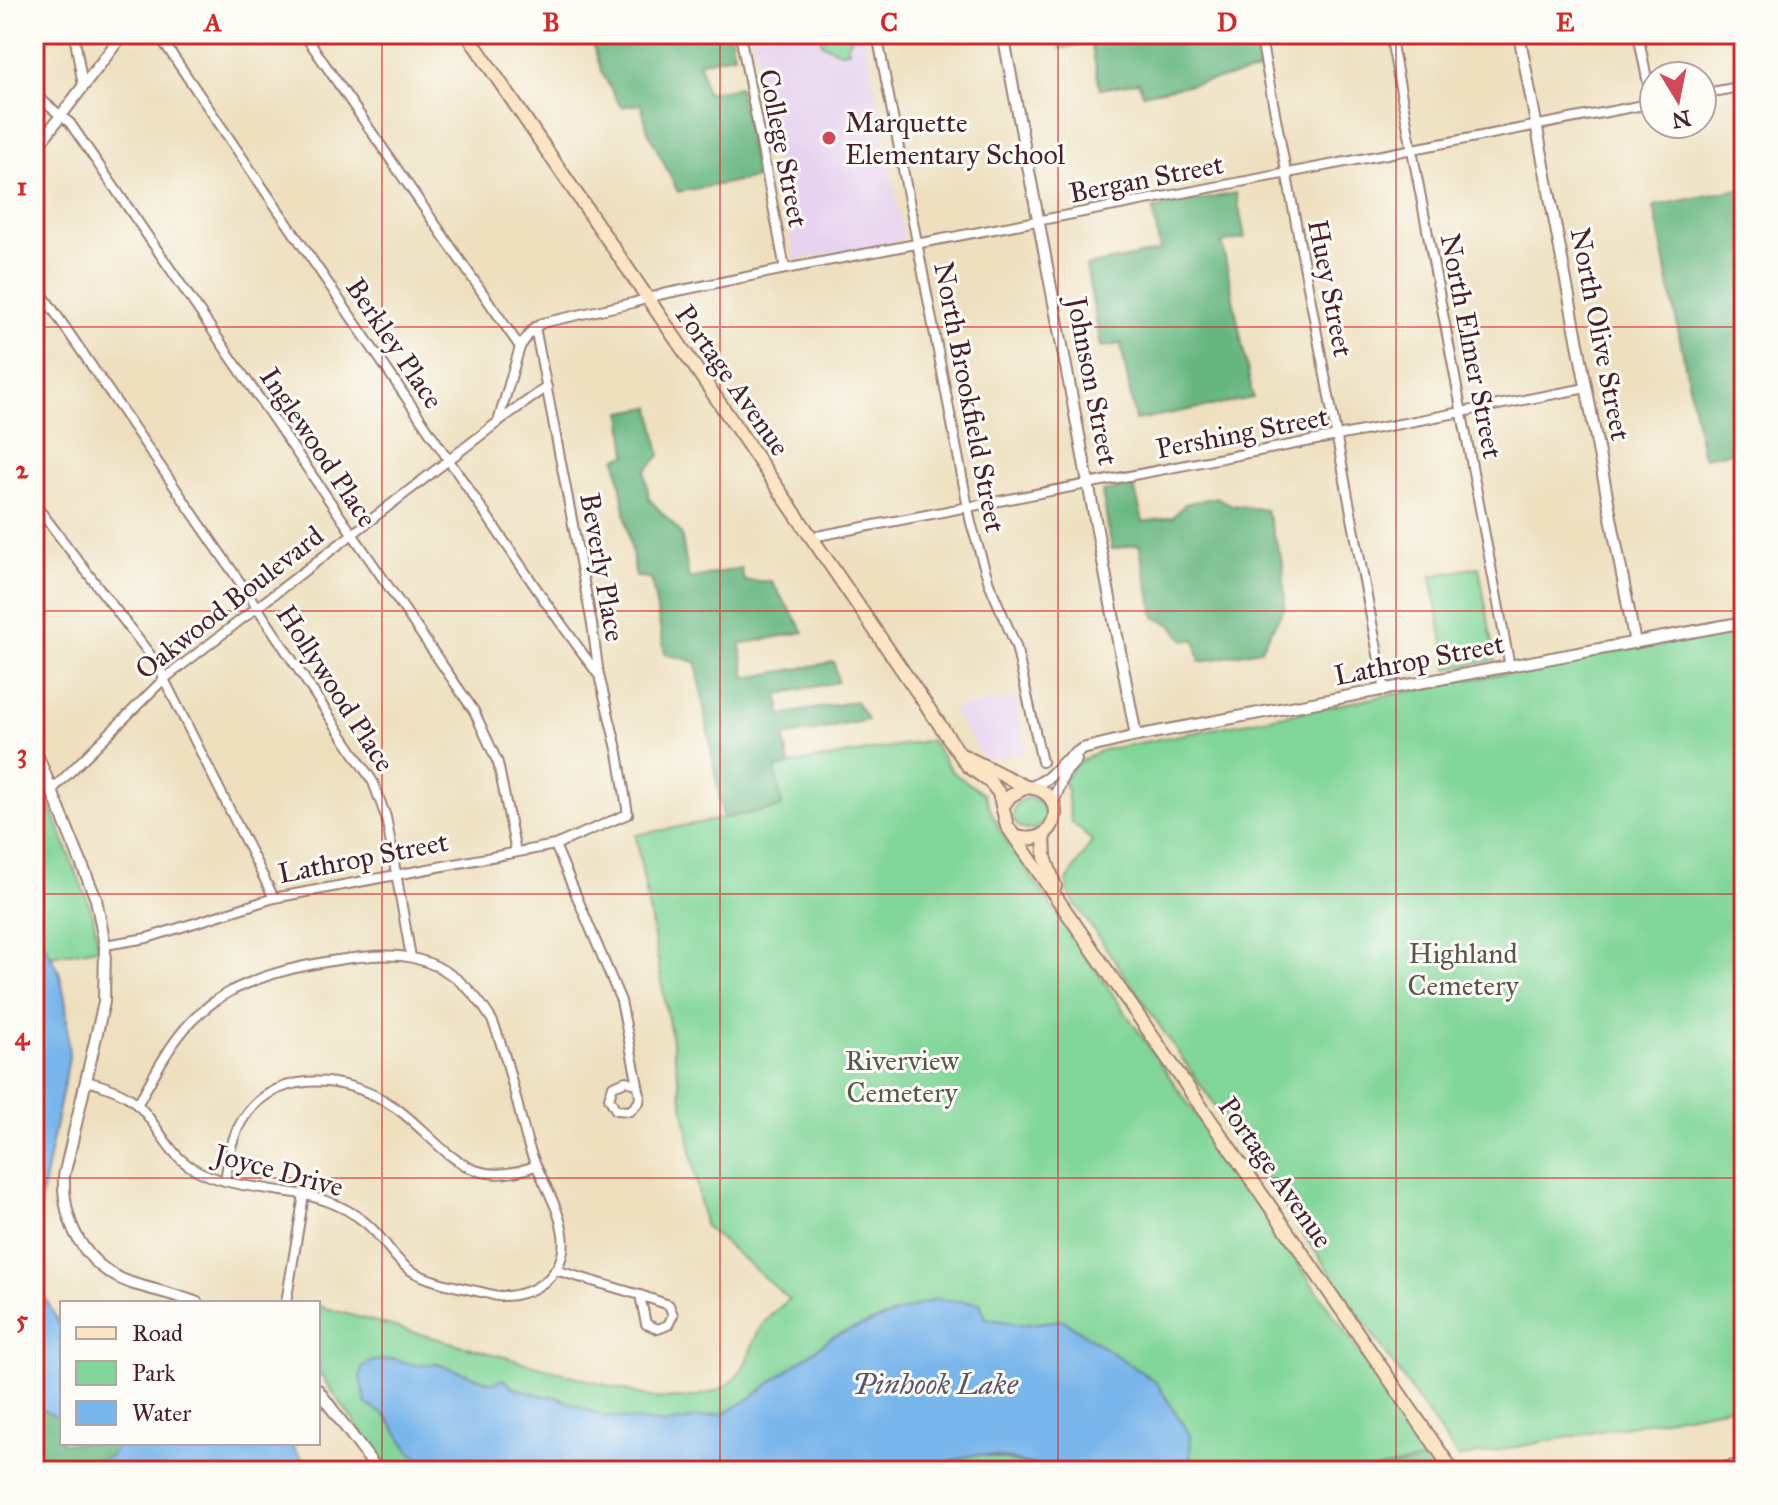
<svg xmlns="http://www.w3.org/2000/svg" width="1778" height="1505" viewBox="0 0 1778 1505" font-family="'IM FELL Great Primer',serif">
<rect width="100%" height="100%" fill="#fdfcf7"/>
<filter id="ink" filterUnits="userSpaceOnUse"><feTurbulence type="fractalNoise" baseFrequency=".0125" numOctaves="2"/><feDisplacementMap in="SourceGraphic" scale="16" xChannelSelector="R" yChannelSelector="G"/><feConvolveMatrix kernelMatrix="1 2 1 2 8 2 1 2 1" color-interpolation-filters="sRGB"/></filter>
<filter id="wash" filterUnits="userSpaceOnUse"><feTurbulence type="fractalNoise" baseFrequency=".006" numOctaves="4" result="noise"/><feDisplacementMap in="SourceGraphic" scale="32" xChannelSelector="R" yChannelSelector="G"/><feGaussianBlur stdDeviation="1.8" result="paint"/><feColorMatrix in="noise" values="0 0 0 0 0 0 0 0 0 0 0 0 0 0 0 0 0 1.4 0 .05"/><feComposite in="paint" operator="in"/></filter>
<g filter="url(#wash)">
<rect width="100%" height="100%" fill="#eee0bf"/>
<g fill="#e7d2ef">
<polygon points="752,34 865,34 904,239 795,260"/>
<polygon points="1015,697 1026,752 985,760 952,710"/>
</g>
<g fill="#81d699" stroke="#667a62" stroke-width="2">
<polygon points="820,34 852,34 852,38 847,43 849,51 840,52 822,44"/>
<polygon points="1479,567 1495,660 1448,669 1431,576"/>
<path d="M1744 627V1404L1458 1458 1068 893 1067 881 1092 841 1071 821 1067 790 1063 782C1074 765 1084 757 1103 750Z"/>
<path d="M931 740 952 772 984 794 999 829 1432 1458 1370 1471H1191L1190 1435 1155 1382 1063 1320 1021 1325 985 1318 834 1336 746 1401 725 1413 665 1424 603 1416 556 1397 543 1396 512 1387 504 1379 493 1383 437 1364 415 1365 394 1359 366 1403 386 1416 412 1453 450 1471H390L318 1372V1306L654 1398C681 1400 725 1397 741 1371 750 1357 753 1339 762 1325 769 1316 781 1307 789 1299L704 1225 636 835 782 807 774 767Z"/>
<polygon points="34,765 93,915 99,948 51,956 34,927"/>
<circle cx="1029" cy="814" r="16"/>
<path d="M975 1453 1027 1465H1040L1052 1471H899C909 1467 915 1468 925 1467 943 1466 959 1461 975 1453Z"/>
</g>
<g fill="#68b781" stroke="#596b56" stroke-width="2">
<polygon points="590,34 730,34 734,55 700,62 706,93 739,87 756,178 678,192 648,131 641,104 621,107 602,73"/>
<polygon points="1057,34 1253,34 1259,71 1142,94 1139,82 1100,89 1091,42 1060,49"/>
<polygon points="1744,188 1744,450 1703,457 1654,206"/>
<polygon points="1236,193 1245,238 1222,243 1253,398 1135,420 1121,344 1101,347 1086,266 1160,251 1153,209"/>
<polygon points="651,407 660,456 645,471 649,499 681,533 689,579 741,568 744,581 771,581 804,632 740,644 746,678 834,662 838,682 778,694 781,715 856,701 868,720 784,737 789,765 775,768 782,807 723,818 696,662 665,654 651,578 636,577 616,458 627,455 622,412"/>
<polygon points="1134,486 1143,522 1173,517 1185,504 1216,497 1232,505 1266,510 1283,564 1285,607 1260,650 1200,662 1195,639 1185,641 1172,625 1155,617 1139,544 1112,549 1102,492"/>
<polygon points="39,1407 62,1419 62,1443 119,1443 110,1457 59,1471 34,1471 34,1409"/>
<polygon points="1432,1458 1441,1471 1370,1471"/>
</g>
<g fill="#79b6eb" stroke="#626a8b" stroke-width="2">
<polygon points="34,927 59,971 66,1003 69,1058 41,1198 38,1241 43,1294 62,1329 62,1419 39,1408 34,1409"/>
<path d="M935 1299 980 1303 985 1318 1021 1325 1063 1320 1156 1382 1190 1435 1191 1471H1052C1042 1466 983 1452 973 1455 958 1459 946 1464 930 1467 919 1468 910 1467 899 1471H450L411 1453 386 1416 366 1404 360 1377 363 1366 373 1361 394 1359 415 1365 437 1364 493 1383 504 1379 512 1387 543 1396 556 1397 603 1416 664 1424 725 1413 746 1401 834 1336Z"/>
<polygon points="119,1443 290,1443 311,1471 55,1471 110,1457"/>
</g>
</g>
<g filter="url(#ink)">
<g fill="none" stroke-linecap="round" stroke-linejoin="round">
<g stroke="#9c8075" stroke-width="12">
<g id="minor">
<polyline points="74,34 83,86"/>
<polyline points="158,34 547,604 597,673"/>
<polyline points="304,34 520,347"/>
<polyline points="740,34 785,269"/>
<polyline points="877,34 971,523 989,583 1016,646 1042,762"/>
<polyline points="1260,34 1385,691"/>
<polyline points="1390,34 1510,667"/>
<polyline points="1638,34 1652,104"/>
<polyline points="34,94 70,123 474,711 498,763 516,852"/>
<polyline points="1702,94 1744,86"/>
<polyline points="34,282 257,607 373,782 386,817 411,957"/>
<polyline points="499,421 547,387"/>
<polyline points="34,503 161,669 164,679 274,898"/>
<polyline points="812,537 1586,388"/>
<polyline points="53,789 164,679 498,422 520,347 532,330 542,323 632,303 663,294 785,269 1654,103"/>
<polyline points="555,845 621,1001 640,1095 639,1102 630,1111 616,1110 609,1098 613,1086 626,1081 636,1084"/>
<polyline points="105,945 147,938 274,898 555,845 628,814 618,753 599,675 592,624 535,327"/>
<path d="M86 1081C102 1085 118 1090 131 1099 156 1118 164 1150 191 1167 234 1193 287 1185 332 1203 349 1210 365 1220 377 1234 388 1246 396 1261 410 1270 432 1284 472 1289 497 1296 517 1297 533 1292 548 1279 588 1240 540 1186 528 1144 516 1103 509 1060 492 1020 474 990 448 966 413 958 376 949 286 967 251 982 232 989 214 1000 199 1014 172 1038 155 1074 137 1105"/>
<path d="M225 1181C228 1163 230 1144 238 1128 268 1067 344 1073 393 1106 421 1124 444 1158 475 1170 496 1177 515 1173 535 1166"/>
<polyline points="555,1270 640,1295"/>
<polygon points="640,1295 669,1305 673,1315 668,1325 658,1329 646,1324"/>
<polyline points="286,1303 304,1195"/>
<polyline points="1704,1471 1744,1463"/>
</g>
</g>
<g stroke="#9c8075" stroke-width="14">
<g id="tertiary">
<polyline points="1003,34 1136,736"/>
<polyline points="1519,34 1635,643"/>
<polyline points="34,151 123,34"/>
<path d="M34 747 96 899 105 945 104 1002 64 1176C62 1223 85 1267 131 1283 153 1290 175 1294 197 1303"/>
<polyline points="1032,787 1048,778 1065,761 1082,749 1136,736 1744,622"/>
<polyline points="1053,803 1064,773 1076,760"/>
<polyline points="318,1390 378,1471"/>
</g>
</g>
<g stroke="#9c8075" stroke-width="16">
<g id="secondary">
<polyline points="467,34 959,753 968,766 990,782 999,793 1007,826 1453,1471"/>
<polyline points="964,756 1026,787"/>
<path d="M1003 806 1010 796 1026 787C1071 789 1060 849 1017 837"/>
<polyline points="1044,835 1045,857 1055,886"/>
</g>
</g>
<use href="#minor" stroke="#fff" stroke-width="8"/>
<use href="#tertiary" stroke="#fff" stroke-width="10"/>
<use href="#secondary" stroke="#fce5c4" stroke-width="12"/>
</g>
</g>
<path fill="none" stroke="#d62828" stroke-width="2" stroke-opacity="0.55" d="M382 34V1471M720 34V1471M1058 34V1471M1396 34V1471M34 327H1744M34 611H1744M34 894H1744M34 1178H1744"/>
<circle fill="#d1495b" stroke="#fdfcf7" stroke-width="3" cx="829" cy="138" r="8"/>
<g text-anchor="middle" stroke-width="6" stroke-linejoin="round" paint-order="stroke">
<g font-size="28" fill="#4a1f2b" stroke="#fdfcf7" text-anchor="start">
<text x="845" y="132">Marquette<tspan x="845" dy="32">Elementary School</tspan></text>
</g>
<g font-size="28" fill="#4a1f2b" stroke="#fdfcf7">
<text transform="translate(784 148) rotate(79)" y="10">College Street</text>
<text transform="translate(1146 178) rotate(-11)" y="10">Bergan Street</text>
<text transform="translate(1331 288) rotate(79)" y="10">Huey Street</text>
<text transform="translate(1601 334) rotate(79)" y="10">North Olive Street</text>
<text transform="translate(395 343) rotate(56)" y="10">Berkley Place</text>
<text transform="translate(1472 346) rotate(79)" y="10">North Elmer Street</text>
<text transform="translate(733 380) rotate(55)" y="10">Portage Avenue</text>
<text transform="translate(1093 381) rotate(79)" y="10">Johnson Street</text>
<text transform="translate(970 397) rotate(79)" y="10">North Brookfield Street</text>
<text transform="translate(1242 432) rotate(-11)" y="10">Pershing Street</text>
<text transform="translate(319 447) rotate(56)" y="10">Inglewood Place</text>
<text transform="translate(603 567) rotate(80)" y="10">Beverly Place</text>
<text transform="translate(229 602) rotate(-38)" y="10">Oakwood Boulevard</text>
<text transform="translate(1419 659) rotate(-11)" y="10">Lathrop Street</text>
<text transform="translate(336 688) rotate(57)" y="10">Hollywood Place</text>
<text transform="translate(363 857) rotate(-11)" y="10">Lathrop Street</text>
<text transform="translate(279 1170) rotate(15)" y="10">Joyce Drive</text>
<text transform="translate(1276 1172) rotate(55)" y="10">Portage Avenue</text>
</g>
<g font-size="28" fill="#5a564c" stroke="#fdfcf7">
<text x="1463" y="963">Highland<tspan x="1463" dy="32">Cemetery</tspan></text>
<text x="902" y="1070">Riverview<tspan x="902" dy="32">Cemetery</tspan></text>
</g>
<g font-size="30" font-style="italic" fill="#5a546e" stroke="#fdfcf7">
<text x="935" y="1394">Pinhook Lake</text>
</g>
</g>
<rect width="1778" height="1505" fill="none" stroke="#fdfcf7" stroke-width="88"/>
<rect x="60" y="1301" width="260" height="144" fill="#fdfcf7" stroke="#b5a4a5" stroke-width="2"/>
<rect x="76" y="1327" width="40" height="12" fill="#fce5c4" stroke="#b5a4a5" stroke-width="2"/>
<text x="132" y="1341" font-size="24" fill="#4a1f2b">Road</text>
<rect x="76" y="1361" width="40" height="24" fill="#81d699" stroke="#b5a4a5" stroke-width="2"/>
<text x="132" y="1381" font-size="24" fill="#4a1f2b">Park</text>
<rect x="76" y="1401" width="40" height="24" fill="#79b6eb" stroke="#b5a4a5" stroke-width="2"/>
<text x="132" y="1421" font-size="24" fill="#4a1f2b">Water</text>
<g transform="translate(1678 100) rotate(170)"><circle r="38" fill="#fdfcf7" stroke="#b5a4a5" stroke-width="2"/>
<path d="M0-6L14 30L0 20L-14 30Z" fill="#d1495b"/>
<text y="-12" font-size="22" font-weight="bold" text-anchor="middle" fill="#4a1f2b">N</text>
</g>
<rect x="44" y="44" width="1690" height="1417" fill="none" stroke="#d62828" stroke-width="3"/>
<g font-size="26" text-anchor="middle" font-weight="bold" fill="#d62828">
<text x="213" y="31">A</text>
<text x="551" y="31">B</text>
<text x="889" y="31">C</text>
<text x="1227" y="31">D</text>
<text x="1565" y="31">E</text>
<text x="22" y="195">1</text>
<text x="22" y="478">2</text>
<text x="22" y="762">3</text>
<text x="22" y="1045">4</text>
<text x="22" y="1328">5</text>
</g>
</svg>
